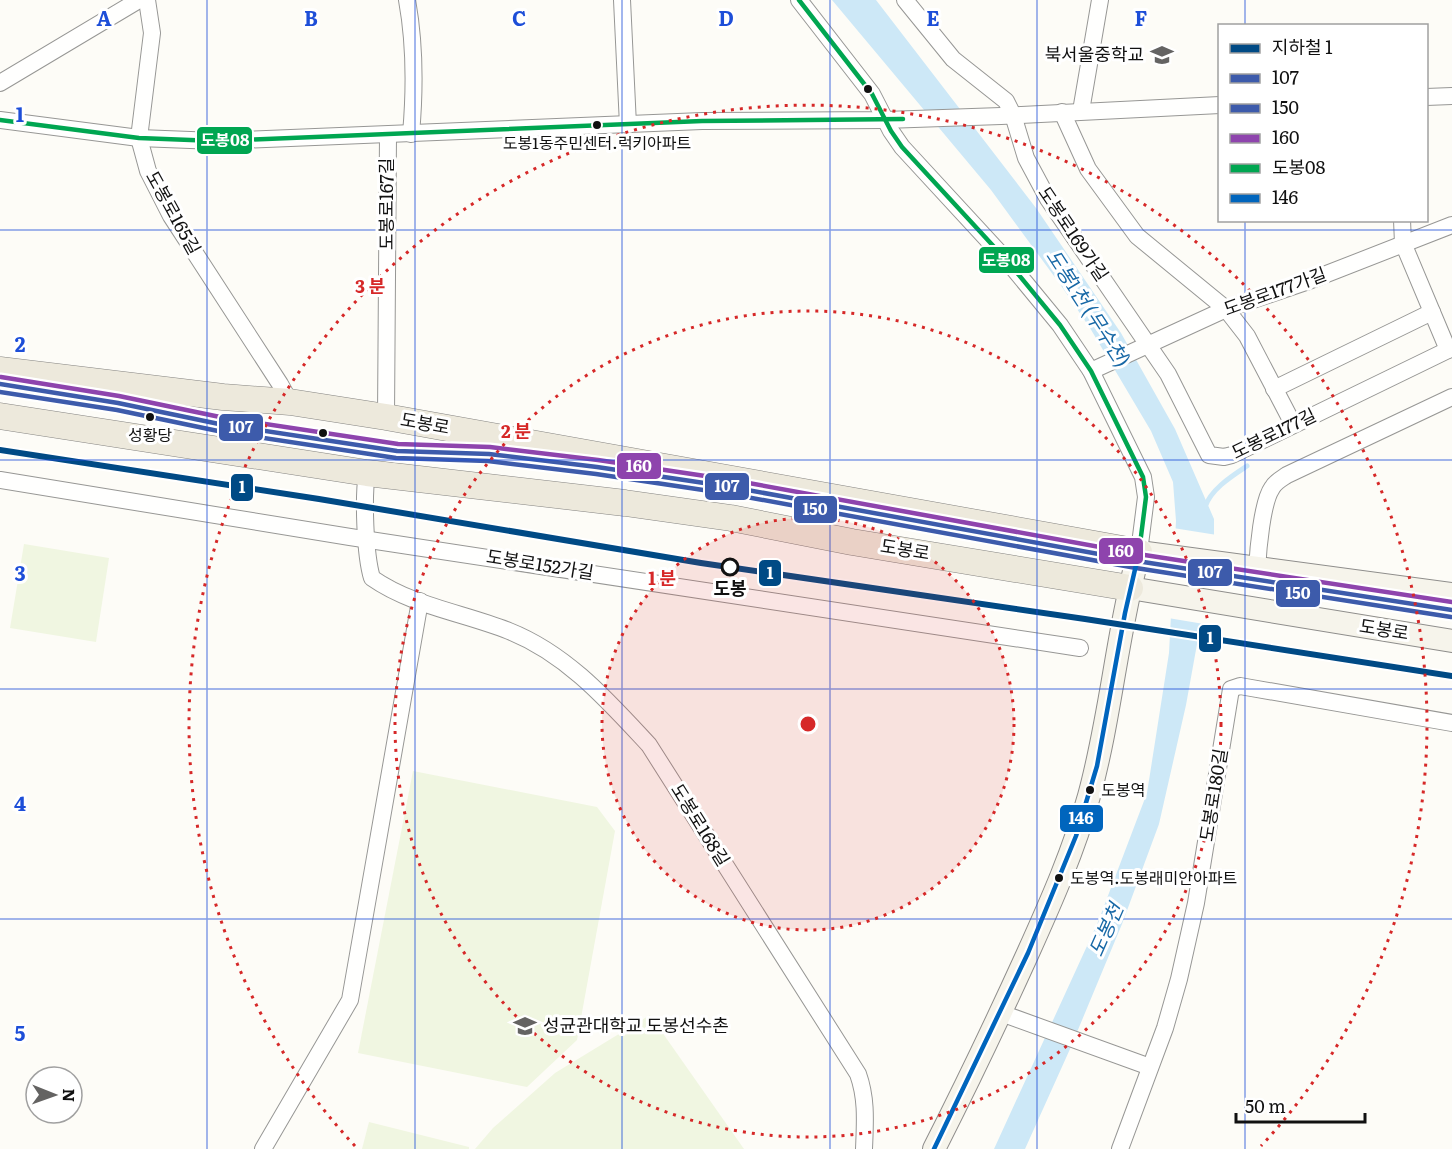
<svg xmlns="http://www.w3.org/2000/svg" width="1452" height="1149" viewBox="0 0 1452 1149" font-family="Literata,'Noto Sans KR',serif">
<rect width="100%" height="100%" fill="#fdfcf7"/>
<g fill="#f0f6e1">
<polygon points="24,544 109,558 96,642 10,628"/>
<polygon points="413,771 597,807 615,831 577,1040 527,1087 358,1053"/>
<polygon points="650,1015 744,1149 475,1149 493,1128 555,1073"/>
<polygon points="369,1122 469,1147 469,1149 362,1149"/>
</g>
<polygon fill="#cde8f7" points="832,0 876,0 1036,208 1121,333 1175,429 1214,519 1214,550 1186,705 1159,824 1122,924 1070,1049 1025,1149 994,1149 1098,922 1147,793 1169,653 1176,521 1173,482 1151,431 1090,328 1062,287 991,190"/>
<polygon fill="#fdfcf7" points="1173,528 1217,535 1217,550 1204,624 1168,618"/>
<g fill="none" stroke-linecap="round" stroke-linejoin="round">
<path stroke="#cde8f7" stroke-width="5" d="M1205 507C1211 489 1232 476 1247 466"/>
<g stroke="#979795" stroke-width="18">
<g id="minor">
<polyline points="147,0 152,33 139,138 148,171 171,216 280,384 290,402"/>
<path d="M407 0C415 44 415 89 411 134"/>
<polyline points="622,0 628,125"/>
<polyline points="799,0 872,94 891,131 902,147 1009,263 1060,325 1091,371 1143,477 1146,497 1139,552"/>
<polyline points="905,0 953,59 1006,101 1013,115 1026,158 1048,199 1168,374 1209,455 1224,457 1232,455 1452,348"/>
<polyline points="0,83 139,0"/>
<polyline points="1426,97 1452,96"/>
<polyline points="1081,111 1100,0"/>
<polyline points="1062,112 1088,169 1137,236 1226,309 1247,336 1293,424"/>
<polyline points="0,120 139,138 216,141 702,121 885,120 1001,116 1220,105"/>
<polyline points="1402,220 1403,243 1448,350"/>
<polyline points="1091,371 1226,309 1306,282 1452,225"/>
<polyline points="1274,389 1432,312"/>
<polyline points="386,417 388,135"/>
<path d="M367 473C363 497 365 555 372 578 412 606 464 613 509 631 567 654 608 701 649 745L858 1074C867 1099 865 1123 864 1149"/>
<polyline points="0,480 350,537 1080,648"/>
<path d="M1257 569C1258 551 1262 502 1272 488 1275 482 1281 479 1287 475L1452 397"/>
<polyline points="1001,1013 1150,1067"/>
<polyline points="263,1149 350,1000 420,601"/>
<polyline points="1120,1149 1165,1028 1179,979 1196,903 1231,689 1240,686 1452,723"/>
</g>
</g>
<g stroke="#8e8d8b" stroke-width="24">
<g id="secondary">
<polyline points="1130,588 1452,641"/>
<path d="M934 1149C967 1084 998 1019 1028 953 1051 902 1074 850 1089 796 1111 716 1117 632 1139 552L1452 594"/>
</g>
</g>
<g stroke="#858482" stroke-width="27">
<g id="primary">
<polyline points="0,370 223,397 290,402 386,417 1139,552"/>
<polyline points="0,416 367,473 625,503 731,518 852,542 1130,588"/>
</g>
</g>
<use href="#minor" stroke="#fffffe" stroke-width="16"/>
<use href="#secondary" stroke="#f6f4eb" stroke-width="22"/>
<use href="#primary" stroke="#ede9dc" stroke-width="26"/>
<g stroke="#fff" stroke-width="9">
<polyline id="bus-1" points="0,384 118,403 219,424 397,451 489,454 597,467 731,487 1137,561 1452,610"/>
</g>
<g stroke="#fff" stroke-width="9">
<polyline id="bus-2" points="0,392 117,410 218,431 396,458 488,461 596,474 730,494 1136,568 1451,617"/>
</g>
<g stroke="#fff" stroke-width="9">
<polyline id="bus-3" points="1,377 119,396 220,417 398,444 490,447 598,460 732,480 1138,554 1452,602"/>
</g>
<g stroke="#fff" stroke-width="9">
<g id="bus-4">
<polyline points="799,0 872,94 891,131 902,147 1009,263 1060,325 1091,371 1143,477 1146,497 1139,552"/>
<polyline points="0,120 139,138 216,141 702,121 903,119"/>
</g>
</g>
<g stroke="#fff" stroke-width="9">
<polyline id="bus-5" points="934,1149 1028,953 1076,836 1097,766 1125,613 1139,552"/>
</g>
<use href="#bus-1" stroke="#3d5bab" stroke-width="4.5"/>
<use href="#bus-2" stroke="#3d5bab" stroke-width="4.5"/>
<use href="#bus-3" stroke="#8e44ad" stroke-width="4.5"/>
<use href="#bus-4" stroke="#00a651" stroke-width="4.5"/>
<use href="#bus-5" stroke="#0065bd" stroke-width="4.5"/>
<g stroke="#fff" stroke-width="10">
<polyline id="metro-1" points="0,450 319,499 701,563 1085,619 1452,676"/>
</g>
<use href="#metro-1" stroke="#004a85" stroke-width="6"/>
</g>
<path fill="none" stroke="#1d4ed8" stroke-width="1.5" stroke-opacity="0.55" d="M207 0V1149M415 0V1149M622 0V1149M830 0V1149M1037 0V1149M1245 0V26M1245 220V1149M0 230H1452M0 460H1452M0 689H1452M0 919H1452"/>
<circle cx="808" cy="724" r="206" fill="#d62828" fill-opacity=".12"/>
<g fill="none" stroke="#d62828" stroke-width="3" stroke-dasharray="3 6">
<circle cx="808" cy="724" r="206"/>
<circle cx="808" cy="724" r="413"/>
<path d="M355 1146A619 619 0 1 1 1261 1146"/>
</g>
<defs>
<g id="school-bare" transform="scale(1.8)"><path d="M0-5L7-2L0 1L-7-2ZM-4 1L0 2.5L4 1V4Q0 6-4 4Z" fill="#646362" stroke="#fff" stroke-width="2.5" paint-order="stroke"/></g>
<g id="university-bare" transform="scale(1.8)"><path d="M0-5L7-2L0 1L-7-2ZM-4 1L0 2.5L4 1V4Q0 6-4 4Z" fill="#646362" stroke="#fff" stroke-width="2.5" paint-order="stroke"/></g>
</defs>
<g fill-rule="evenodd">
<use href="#school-bare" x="1162" y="55"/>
<use href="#university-bare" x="525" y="1026"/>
</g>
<g fill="#111" stroke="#fff" stroke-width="2">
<circle cx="868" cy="89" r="5"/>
<circle cx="597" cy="125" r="5"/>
<circle cx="150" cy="417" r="5"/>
<circle cx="323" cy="433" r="5"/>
<circle cx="1090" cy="790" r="5"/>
<circle cx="1059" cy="878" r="5"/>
</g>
<circle fill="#fff" stroke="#111" stroke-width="3" cx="730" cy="567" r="8"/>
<g text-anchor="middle" stroke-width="6" stroke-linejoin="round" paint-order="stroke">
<g font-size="16" fill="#111" stroke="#fff">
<text x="597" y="149">도봉1동주민센터.럭키아파트</text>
<text x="150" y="441">성황당</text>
<text x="1101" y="796" text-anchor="start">도봉역</text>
<text x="1070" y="884" text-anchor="start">도봉역.도봉래미안아파트</text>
</g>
<g font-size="18" fill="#111" stroke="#fff" text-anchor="end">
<text x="1144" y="61">북서울중학교</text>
<text x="543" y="1032" text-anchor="start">성균관대학교 도봉선수촌</text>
</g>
<g font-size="18" fill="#111" stroke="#fff">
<text transform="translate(387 204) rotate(-90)" y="6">도봉로167길</text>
<text transform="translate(173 213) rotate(61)" y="6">도봉로165길</text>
<text transform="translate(1073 234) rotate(56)" y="6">도봉로169가길</text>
<text transform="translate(1275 292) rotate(-20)" y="6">도봉로177가길</text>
<text transform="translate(425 424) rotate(10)" y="6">도봉로</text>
<text transform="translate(1274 434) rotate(-26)" y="6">도봉로177길</text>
<text transform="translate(905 550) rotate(9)" y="6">도봉로</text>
<text transform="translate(540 565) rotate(9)" y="6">도봉로152가길</text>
<text transform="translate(1384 630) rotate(9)" y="6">도봉로</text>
<text transform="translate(1214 795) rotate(-81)" y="6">도봉로180길</text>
<text transform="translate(700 825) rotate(58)" y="6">도봉로168길</text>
</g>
<g font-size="18" font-weight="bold" fill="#111" stroke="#fff">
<text x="730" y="595">도봉</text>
</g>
<g font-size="20" font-style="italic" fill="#1768a6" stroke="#fff">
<text transform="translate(1088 308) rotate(57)" y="7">도봉1천 (무수천)</text>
<text transform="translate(1106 930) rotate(-66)" y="7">도봉천</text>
</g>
</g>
<g font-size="20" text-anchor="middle" font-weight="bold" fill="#1d4ed8" stroke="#fff" stroke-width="6" stroke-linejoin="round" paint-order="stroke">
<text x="104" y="26">A</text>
<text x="311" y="26">B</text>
<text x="519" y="26">C</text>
<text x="726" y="26">D</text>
<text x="933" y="26">E</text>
<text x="1141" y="26">F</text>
<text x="20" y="122">1</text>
<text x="20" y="352">2</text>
<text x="20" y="581">3</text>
<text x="20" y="811">4</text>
<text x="20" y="1041">5</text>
</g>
<circle cx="808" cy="724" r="9" fill="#d62828" stroke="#fff" stroke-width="3"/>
<g font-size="18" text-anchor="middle" font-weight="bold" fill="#d62828" stroke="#fff" stroke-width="6" stroke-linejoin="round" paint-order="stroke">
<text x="370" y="293">3 분</text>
<text x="516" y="438">2 분</text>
<text x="662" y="585">1 분</text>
</g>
<g stroke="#fff" stroke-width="2">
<rect x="196" y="126" width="57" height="29" rx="6" fill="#00a651"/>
<rect x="978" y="246" width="57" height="28" rx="6" fill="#00a651"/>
<rect x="218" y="413" width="46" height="29" rx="6" fill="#3d5bab"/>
<rect x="616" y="452" width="46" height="28" rx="6" fill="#8e44ad"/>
<rect x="704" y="472" width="46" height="29" rx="6" fill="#3d5bab"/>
<rect x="230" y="473" width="24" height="29" rx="6" fill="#004a85"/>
<rect x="793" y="495" width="45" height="29" rx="6" fill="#3d5bab"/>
<rect x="1098" y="537" width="46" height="28" rx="6" fill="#8e44ad"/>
<rect x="1187" y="558" width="46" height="29" rx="6" fill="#3d5bab"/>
<rect x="758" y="559" width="24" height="28" rx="6" fill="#004a85"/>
<rect x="1275" y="579" width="46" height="29" rx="6" fill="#3d5bab"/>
<rect x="1198" y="624" width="24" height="29" rx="6" fill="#004a85"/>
<rect x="1059" y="804" width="45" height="29" rx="6" fill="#0065bd"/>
</g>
<g font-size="16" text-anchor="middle" font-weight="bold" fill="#fff">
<text x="225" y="146">도봉08</text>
<text x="1006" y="266">도봉08</text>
<text x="241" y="433">107</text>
<text x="639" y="472">160</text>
<text x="727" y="492">107</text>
<text x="242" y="493">1</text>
<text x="815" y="515">150</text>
<text x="1121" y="557">160</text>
<text x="1210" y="578">107</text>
<text x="770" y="579">1</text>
<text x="1298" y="599">150</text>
<text x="1210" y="644">1</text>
<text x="1081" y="824">146</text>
</g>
<rect x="1218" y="24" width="210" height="198" fill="#ffffff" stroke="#a0a0a0" stroke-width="1.5"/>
<rect x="1230" y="44" width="30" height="9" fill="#004a85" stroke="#a0a0a0" stroke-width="1.5"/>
<text x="1272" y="54" font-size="18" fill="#111111">지하철 1</text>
<rect x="1230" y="74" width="30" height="9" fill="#3d5bab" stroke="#a0a0a0" stroke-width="1.5"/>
<text x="1272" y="84" font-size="18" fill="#111111">107</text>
<rect x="1230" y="104" width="30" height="9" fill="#3d5bab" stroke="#a0a0a0" stroke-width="1.5"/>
<text x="1272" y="114" font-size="18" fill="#111111">150</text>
<rect x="1230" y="134" width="30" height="9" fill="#8e44ad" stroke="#a0a0a0" stroke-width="1.5"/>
<text x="1272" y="144" font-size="18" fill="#111111">160</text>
<rect x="1230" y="164" width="30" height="9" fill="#00a651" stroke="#a0a0a0" stroke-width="1.5"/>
<text x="1272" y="174" font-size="18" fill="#111111">도봉08</text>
<rect x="1230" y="194" width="30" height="9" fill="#0065bd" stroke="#a0a0a0" stroke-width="1.5"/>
<text x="1272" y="204" font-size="18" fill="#111111">146</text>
<g transform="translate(54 1095) rotate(91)"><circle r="28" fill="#ffffff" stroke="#a0a0a0" stroke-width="1.5"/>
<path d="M0-4.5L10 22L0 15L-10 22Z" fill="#646362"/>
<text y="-9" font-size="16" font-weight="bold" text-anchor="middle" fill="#111111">N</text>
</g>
<path d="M1236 1113v9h129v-9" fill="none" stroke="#111111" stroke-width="3"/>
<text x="1245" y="1113" font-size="18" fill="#111111" stroke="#ffffff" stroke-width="4.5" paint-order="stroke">50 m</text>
</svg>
